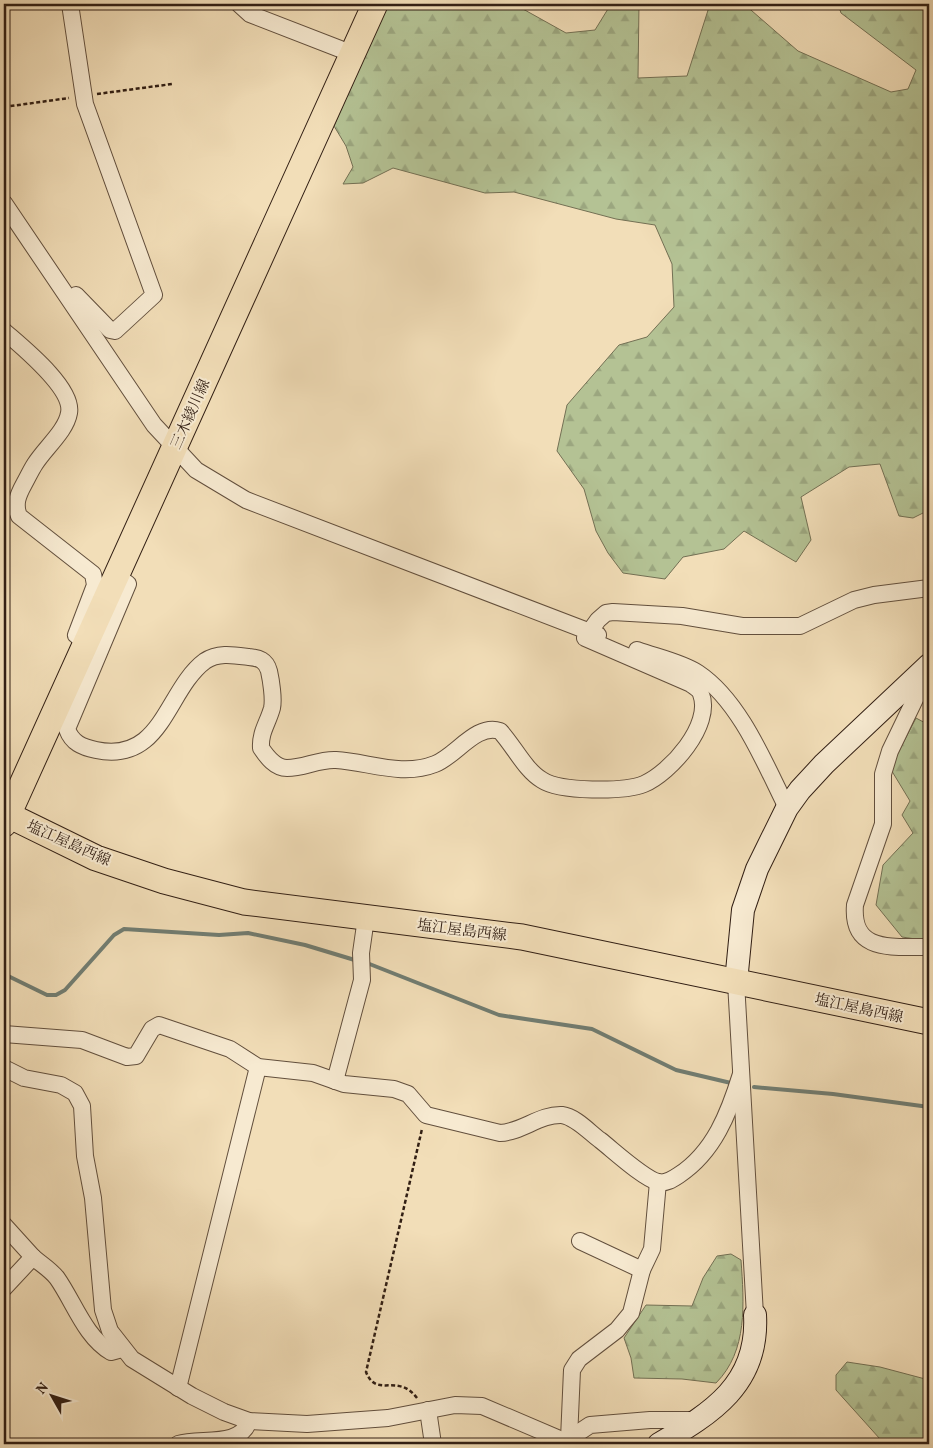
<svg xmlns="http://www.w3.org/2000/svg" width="933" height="1448" viewBox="0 0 933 1448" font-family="Vollkorn,'Noto Serif JP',serif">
<defs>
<pattern id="forest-firs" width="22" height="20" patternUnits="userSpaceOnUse" patternTransform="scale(1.25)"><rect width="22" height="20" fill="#b4c294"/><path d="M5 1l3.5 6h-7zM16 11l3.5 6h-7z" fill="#9ba67f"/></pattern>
</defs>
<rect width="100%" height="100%" fill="#f2deb8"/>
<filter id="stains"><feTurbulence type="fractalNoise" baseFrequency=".004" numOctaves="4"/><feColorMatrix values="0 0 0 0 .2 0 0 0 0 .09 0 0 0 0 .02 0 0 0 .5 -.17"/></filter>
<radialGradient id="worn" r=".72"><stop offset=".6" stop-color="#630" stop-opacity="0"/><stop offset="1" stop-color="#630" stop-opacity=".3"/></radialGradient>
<g fill="url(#forest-firs)" stroke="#737054">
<polygon points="387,4 514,4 566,33 595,30 611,4 639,4 638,78 687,76 710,4 744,4 798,51 891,92 908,89 916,70 841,13 838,4 929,4 929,510 913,518 899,516 880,464 849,467 801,497 811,540 796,562 744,531 724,549 683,557 665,579 623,573 608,553 596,531 584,489 557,451 567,405 619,345 647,337 674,307 672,264 655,225 616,219 514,192 485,193 393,168 363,183 343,184 353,167 346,146 334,126"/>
<polygon points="916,718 929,725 929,941 902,937 876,905 883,865 913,833 902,815 910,801 890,768"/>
<path d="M731 1254 741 1260C744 1303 748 1351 716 1383L682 1379 634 1378 631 1358 624 1338 646 1305 692 1306 703 1278 717 1256Z"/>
<polygon points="847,1362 880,1367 929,1380 929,1444 879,1444 880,1439 836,1390 836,1375"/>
</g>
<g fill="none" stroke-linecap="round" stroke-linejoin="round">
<g stroke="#717d72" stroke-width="4">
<polyline points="367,963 499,1015 592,1029 676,1070 731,1083"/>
<polyline points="4,974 47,995 56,995 65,990 114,935 124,929 219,935 248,933 305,945 358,961"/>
<polyline points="754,1087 833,1094 929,1107"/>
</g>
<g stroke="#624f3d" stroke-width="18">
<g id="street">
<polyline points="70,4 85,104 154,295 115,331 110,330 76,295"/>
<polyline points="239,4 250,14 353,54"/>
<polyline points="4,203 154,425 196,470 246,500 598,635"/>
<path d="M4 331C21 346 74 388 69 413 66 431 45 448 35 464 31 470 28 477 24 484 18 495 14 504 19 516L93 574 95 585 76 635 86 643"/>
<path d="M116 576 128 584 67 729C72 743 82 747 96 750 163 764 166 690 205 661 218 652 234 655 249 657 259 658 266 660 269 671 271 680 274 699 272 708 268 723 260 732 261 748 267 757 275 768 287 768 304 768 319 759 336 760 369 762 402 777 435 764 456 756 476 723 500 731 514 746 525 770 542 780 560 792 624 792 644 784 670 773 713 725 701 694 700 690 695 687 691 684L585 638 598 620 606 613 613 612 682 616 742 626H800L854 600 874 595 929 588"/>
<path d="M637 650C656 657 681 662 698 673 740 701 765 764 787 808"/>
<path d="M929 683 916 697 890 751 883 774V824L855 905C851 954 894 946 929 947"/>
<polyline points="736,982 755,1315"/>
<path d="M4 1034 82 1040 127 1057 136 1056 152 1029 159 1025 230 1049 258 1067 313 1073 344 1084 394 1089 408 1094 426 1115 500 1133C522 1132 540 1114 562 1115 576 1117 589 1132 600 1140 613 1150 643 1178 658 1182 666 1184 673 1179 679 1175 714 1152 729 1113 741 1074"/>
<polyline points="4,1068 24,1078 61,1085 75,1093 82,1106 85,1156 93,1198 103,1310 110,1331 132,1359 192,1396 224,1412 249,1421 307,1424 388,1418 455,1405 482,1406 569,1443"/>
<polyline points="335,1081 362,980 361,953 366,918"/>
<polyline points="4,1225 33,1257"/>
<polyline points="580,1241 642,1270"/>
<path d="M4 1288 33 1257C41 1264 51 1270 57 1278 74 1302 85 1337 111 1352L122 1349"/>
<polyline points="178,1388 258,1067"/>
<polyline points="428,1410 433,1444"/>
<polyline points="569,1439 572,1370 579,1359 617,1330 631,1313 642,1270 652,1249 658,1182"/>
<path d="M178 1444C201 1437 240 1448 249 1421"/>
<polyline points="568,1444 569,1439 590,1425 650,1420 697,1420"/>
</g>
</g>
<g stroke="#321f14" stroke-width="24">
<g id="secondary">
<polyline points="736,982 743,910 757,869 787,808 800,790 824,764 929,665"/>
<path d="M659 1444C712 1413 759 1384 755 1315"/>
</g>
</g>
<g stroke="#321f14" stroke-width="27">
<g id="primary">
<polyline points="4,813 96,858 164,881 244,902 522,937 929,1022"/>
<polyline points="4,824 375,4"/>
</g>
</g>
<g stroke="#321f14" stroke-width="2.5" stroke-dasharray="4 2.5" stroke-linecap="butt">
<polyline points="97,94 172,84"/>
<polyline points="4,107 69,98"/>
<path d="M417 1398C397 1372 377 1399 366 1372L422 1129"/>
</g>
<use href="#street" stroke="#f7ead1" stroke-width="16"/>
<use href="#secondary" stroke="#f7ead1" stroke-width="22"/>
<use href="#primary" stroke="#f2deb8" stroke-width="25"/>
</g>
<g text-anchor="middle" stroke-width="4" stroke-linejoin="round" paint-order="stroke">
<g font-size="15" fill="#321f14" stroke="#f7ead1">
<text transform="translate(190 414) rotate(-66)" y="5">三木綾川線</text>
<text transform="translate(69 843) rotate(24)" y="5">塩江屋島西線</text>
<text transform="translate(462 930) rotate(7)" y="5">塩江屋島西線</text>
<text transform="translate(859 1008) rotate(12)" y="5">塩江屋島西線</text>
</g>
</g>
<rect width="933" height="1448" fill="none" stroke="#f2deb8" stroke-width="20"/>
<rect x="5" y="5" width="923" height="1438" fill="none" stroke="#321f14" stroke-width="2.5"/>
<rect x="10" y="10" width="913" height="1428" fill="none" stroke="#321f14"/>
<g transform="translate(52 1396) rotate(309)" stroke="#f7ead1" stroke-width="4" paint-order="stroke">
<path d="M0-4L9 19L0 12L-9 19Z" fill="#321f14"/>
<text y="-8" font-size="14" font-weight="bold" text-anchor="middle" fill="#321f14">N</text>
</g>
<rect width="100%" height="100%" filter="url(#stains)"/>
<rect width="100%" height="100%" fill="url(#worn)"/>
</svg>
